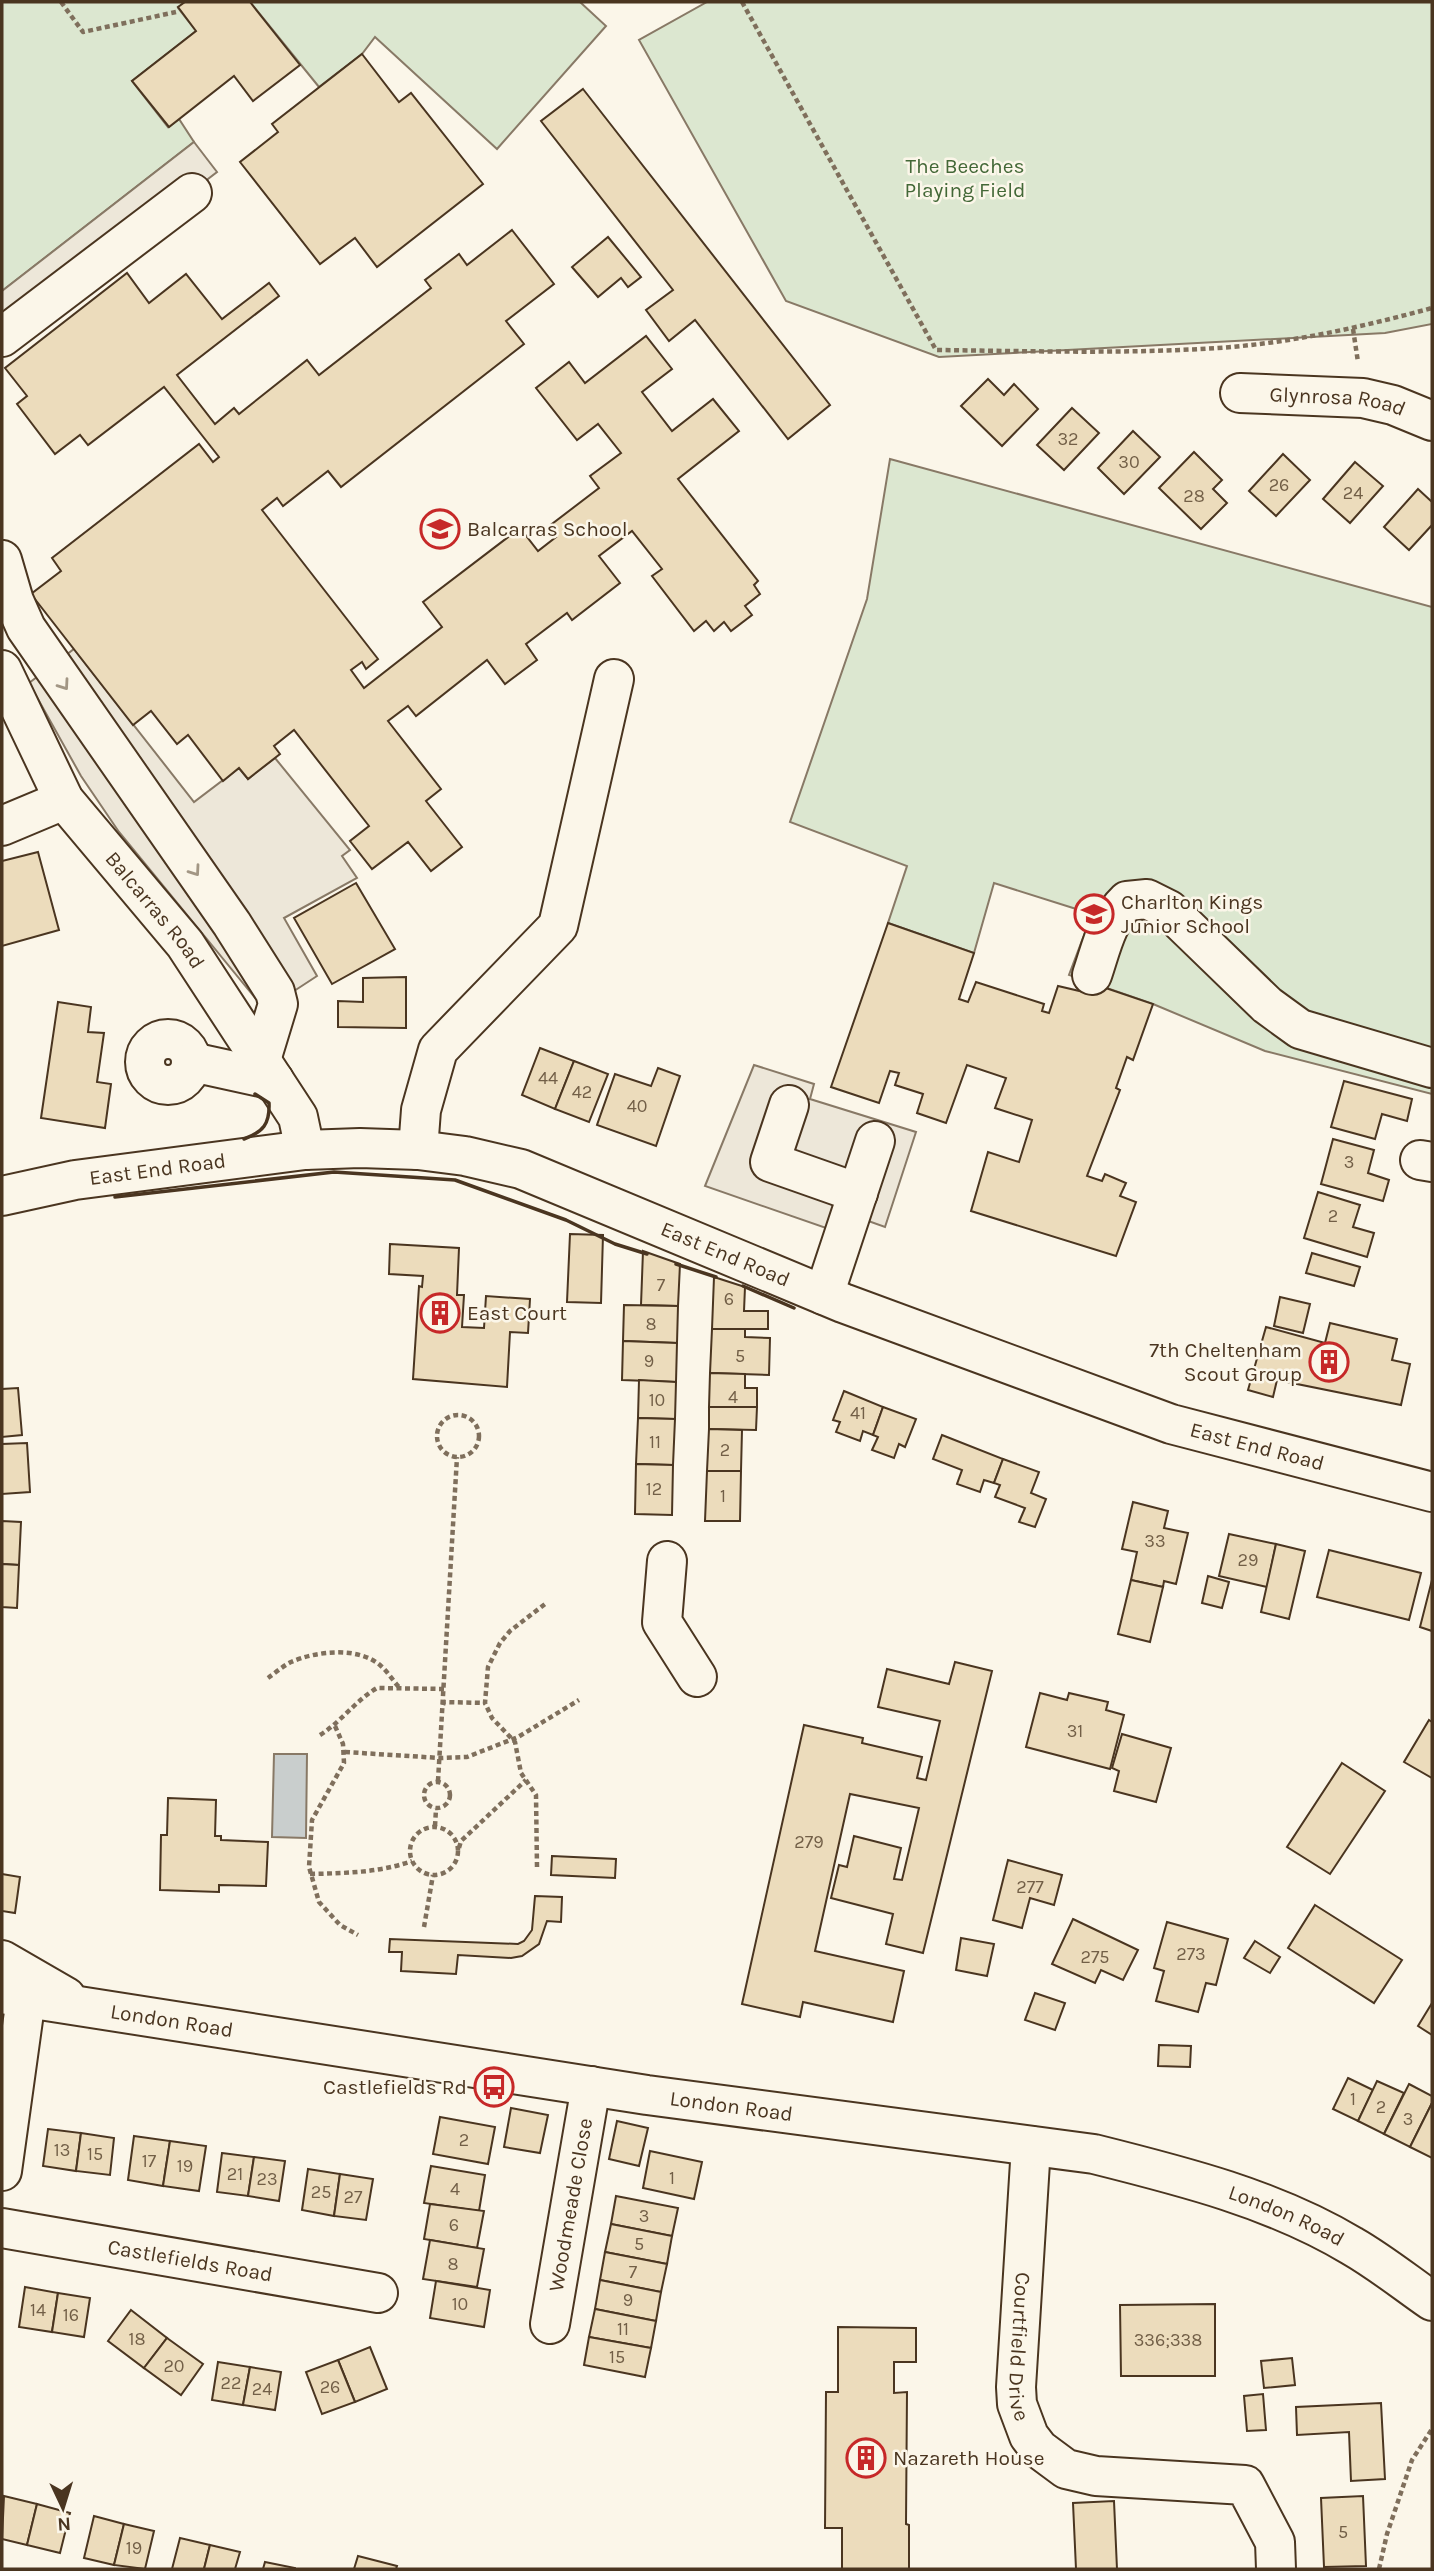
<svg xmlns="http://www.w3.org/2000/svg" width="1434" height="2571" viewBox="0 0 1434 2571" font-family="Karla,sans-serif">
<rect width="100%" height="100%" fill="#fbf6e9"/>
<g fill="#dce7d0" stroke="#887966" stroke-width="2">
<polygon points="2,2 185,2 178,8 196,31 132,81 168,127 179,119 194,142 2,291"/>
<polygon points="250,2 580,2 606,26 497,149 375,37 362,54 319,87"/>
<polygon points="707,2 1432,2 1432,324 1385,333 939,357 786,301 639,40"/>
<polygon points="890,459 1432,607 1432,1094 1265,1051 1153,1004 1069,975 1092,914 994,883 974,953 888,923 907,866 790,822 867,599"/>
</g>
<g fill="#ede7d9" stroke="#887966" stroke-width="2">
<polygon points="194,142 217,172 2,337 2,291"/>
<polygon points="74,649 194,802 239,768 248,779 275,758 350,850 342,856 357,878 284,918 317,976 265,1010 119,832 81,776 29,683"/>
<polygon points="754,1065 814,1084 810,1099 916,1132 885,1227 860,1218 852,1237 705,1186"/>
</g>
<polygon fill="#c9cecd" stroke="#887966" stroke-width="2" points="274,1754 307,1754 306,1838 272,1837"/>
<g fill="#ecdcbc" stroke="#4a3520" stroke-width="2">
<polygon points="185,2 250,2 300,65 253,101 234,76 169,127 132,81 196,31 178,7"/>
<polygon points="362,54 399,102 411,93 483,184 377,267 355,238 320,264 240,162 278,132 272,124"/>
<polygon points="583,89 830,405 788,439 695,320 669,341 646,310 673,290 541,121"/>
<polygon points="512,230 554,284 506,321 524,344 341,487 328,471 283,506 277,498 262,510 378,659 366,669 362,662 351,670 364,688 442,627 423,602 520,528 538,551 556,537 548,527 599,488 590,476 621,453 598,424 577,440 536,388 569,362 585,383 646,336 672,369 642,392 672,431 713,399 739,431 678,479 758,581 754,585 760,594 745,606 752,615 731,631 724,622 714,631 706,621 694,631 652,576 662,569 632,531 599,556 620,583 572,620 567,613 526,644 537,660 505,684 487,660 416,716 408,706 388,721 441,789 426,801 462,847 431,871 408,842 372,869 350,841 369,826 294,730 274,746 280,754 248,779 239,768 223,781 188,735 177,744 151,711 133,725 31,594 61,571 52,558 199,444 213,462 219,457 164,387 88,445 80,435 55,454 17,404 27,396 5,368 127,273 149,303 186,274 222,319 269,283 279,296 177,375 215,424 234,408 239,414 307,360 319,375 431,288 425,280 459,254 467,265"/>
<polygon points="608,237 641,277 628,287 621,278 598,297 572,267"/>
<polygon points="988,379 1004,395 1014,384 1038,409 1002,446 961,406"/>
<polygon points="1072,408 1099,433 1064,470 1037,445"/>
<polygon points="1133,431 1160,457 1124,494 1098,468"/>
<polygon points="1194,452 1222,480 1213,489 1227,503 1201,529 1159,488"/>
<polygon points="1283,454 1310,480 1276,516 1249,491"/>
<polygon points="1355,462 1383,486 1350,523 1323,499"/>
<polygon points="1418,489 1432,502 1432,525 1409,550 1384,527"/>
<polygon points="38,852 59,930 2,946 2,861"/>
<polygon points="356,883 395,949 332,984 294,918"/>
<polygon points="888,923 974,953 959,999 968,1002 976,982 1044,1004 1042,1011 1049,1013 1058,986 1088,993 1091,983 1153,1004 1133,1060 1127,1057 1116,1088 1120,1090 1087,1176 1102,1181 1105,1174 1126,1183 1120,1196 1136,1202 1116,1256 971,1211 988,1152 1019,1162 1032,1120 995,1108 1006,1078 967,1065 946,1123 917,1113 923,1094 895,1085 899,1073 890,1071 879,1103 831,1087"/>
<polygon points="406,977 406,1028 338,1027 338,1001 363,1002 363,978"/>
<polygon points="58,1002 91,1007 88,1032 104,1033 97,1082 111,1084 105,1128 41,1118"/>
<polygon points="540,1048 574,1061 555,1109 522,1095"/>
<polygon points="574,1061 608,1074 589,1122 555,1109"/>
<polygon points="658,1068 680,1076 656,1146 597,1125 615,1074 651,1086"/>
<polygon points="1344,1081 1412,1099 1407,1121 1382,1114 1375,1139 1331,1127"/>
<polygon points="1333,1139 1374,1150 1368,1173 1389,1180 1383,1201 1321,1184"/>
<polygon points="1318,1192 1360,1205 1353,1227 1374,1233 1367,1257 1304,1238"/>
<polygon points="570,1234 603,1235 601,1303 567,1302"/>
<polygon points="390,1244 459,1248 457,1295 464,1295 462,1327 484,1328 486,1296 530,1299 528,1333 510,1332 507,1387 413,1379 419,1286 422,1287 423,1276 389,1274"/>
<polygon points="643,1251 680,1264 678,1306 641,1305"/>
<polygon points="1312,1253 1360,1267 1354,1286 1306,1273"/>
<polygon points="714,1277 745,1287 744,1311 768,1311 768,1329 712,1329"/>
<polygon points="1280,1297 1310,1304 1303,1333 1274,1326"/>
<polygon points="624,1305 678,1306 677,1343 623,1341"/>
<polygon points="1330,1323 1397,1339 1392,1360 1410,1364 1401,1405 1277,1380 1273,1397 1248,1390 1266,1327 1325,1343"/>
<polygon points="712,1329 745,1329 745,1337 770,1338 769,1375 710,1373"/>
<polygon points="623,1341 677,1343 676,1382 622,1380"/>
<polygon points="710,1373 745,1374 745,1388 757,1388 757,1407 709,1407"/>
<polygon points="639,1380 676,1382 675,1419 638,1418"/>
<polygon points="18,1388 22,1435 2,1437 2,1389"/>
<polygon points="844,1391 883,1407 873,1435 863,1431 860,1441 836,1432 840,1422 833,1420"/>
<polygon points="709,1407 757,1407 756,1430 709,1429"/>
<polygon points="883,1407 916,1419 905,1447 899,1444 894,1458 872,1450 878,1437 873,1435"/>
<polygon points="638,1418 675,1419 673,1465 636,1464"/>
<polygon points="709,1429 742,1430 741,1471 707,1471"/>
<polygon points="942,1435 1003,1459 994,1483 984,1480 980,1492 957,1484 962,1470 933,1459"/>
<polygon points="27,1443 30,1492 2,1494 2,1444"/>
<polygon points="1003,1459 1039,1472 1031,1493 1046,1499 1035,1527 1019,1522 1025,1508 995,1497 1000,1485 994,1483"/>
<polygon points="636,1464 673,1465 672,1515 635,1514"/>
<polygon points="707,1471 741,1471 740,1521 705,1521"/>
<polygon points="1133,1502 1168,1511 1164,1528 1188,1533 1176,1584 1164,1581 1163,1587 1131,1580 1137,1552 1122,1549"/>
<polygon points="2,1521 21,1522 19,1565 2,1564"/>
<polygon points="1229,1534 1276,1544 1267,1587 1219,1576"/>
<polygon points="1276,1544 1305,1551 1289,1619 1261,1612"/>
<polygon points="1329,1550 1421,1573 1409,1620 1317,1597"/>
<polygon points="2,1564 19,1565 17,1608 2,1607"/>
<polygon points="1208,1576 1229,1582 1222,1608 1202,1603"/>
<polygon points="1131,1580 1163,1587 1150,1642 1118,1634"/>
<polygon points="1432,1580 1432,1631 1420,1627"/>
<polygon points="955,1662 992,1671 923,1953 886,1944 893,1914 831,1898 839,1865 847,1867 854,1836 901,1848 894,1879 902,1880 919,1808 850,1794 815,1951 904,1971 893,2022 803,2002 800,2017 742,2004 804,1725 863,1738 862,1743 922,1757 917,1778 926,1780 940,1721 878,1707 887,1669 949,1684"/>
<polygon points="1040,1693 1067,1700 1069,1693 1108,1702 1106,1710 1124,1715 1110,1769 1026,1747"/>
<polygon points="1429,1720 1432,1722 1432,1778 1404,1762"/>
<polygon points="1122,1734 1171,1748 1156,1802 1114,1791 1119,1771 1112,1768"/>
<polygon points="1342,1763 1385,1791 1330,1874 1287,1847"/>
<polygon points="168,1798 216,1800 215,1836 221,1836 221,1840 268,1842 266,1886 219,1885 219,1892 160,1890 161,1835 167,1835"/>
<polygon points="552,1856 616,1859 615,1878 551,1875"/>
<polygon points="1008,1860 1062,1875 1054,1905 1030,1898 1022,1928 993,1920"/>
<polygon points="2,1874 20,1877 15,1913 2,1911"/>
<polygon points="535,1896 562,1897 561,1922 547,1921 539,1944 522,1956 511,1958 458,1955 456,1974 401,1971 402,1952 389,1952 390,1939 518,1944 524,1941 532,1930"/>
<polygon points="1315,1905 1402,1960 1374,2003 1288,1948"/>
<polygon points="1073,1919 1138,1950 1123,1980 1101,1970 1095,1983 1052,1964"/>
<polygon points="1167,1922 1228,1939 1216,1985 1206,1983 1198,2012 1156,2001 1164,1971 1154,1968"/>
<polygon points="961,1938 994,1944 987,1976 956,1970"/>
<polygon points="1255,1941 1280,1957 1270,1973 1244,1958"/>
<polygon points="1035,1993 1065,2003 1055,2030 1025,2020"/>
<polygon points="1432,2003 1432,2035 1418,2026"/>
<polygon points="1159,2045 1191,2046 1190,2067 1158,2066"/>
<polygon points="1348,2078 1373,2090 1358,2121 1333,2109"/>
<polygon points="1377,2081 1404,2093 1384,2134 1358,2121"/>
<polygon points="1409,2084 1432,2096 1432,2103 1410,2147 1384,2134"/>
<polygon points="1432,2103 1432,2158 1410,2147"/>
<polygon points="511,2108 548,2115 540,2153 504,2147"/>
<polygon points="440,2117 495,2127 488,2164 433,2154"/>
<polygon points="617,2121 648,2128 639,2166 609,2159"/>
<polygon points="48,2129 81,2133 76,2171 43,2166"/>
<polygon points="81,2133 114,2138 110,2175 76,2171"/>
<polygon points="134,2136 170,2141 163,2186 128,2180"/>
<polygon points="170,2141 206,2146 199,2191 163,2186"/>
<polygon points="650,2151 702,2162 694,2199 643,2188"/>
<polygon points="222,2153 254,2157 248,2196 217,2192"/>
<polygon points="254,2157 285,2161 279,2201 248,2196"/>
<polygon points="431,2166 485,2175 479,2211 424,2203"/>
<polygon points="308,2169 340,2174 334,2216 302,2210"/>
<polygon points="340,2174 373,2179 366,2220 334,2216"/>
<polygon points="616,2196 678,2208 672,2236 611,2224"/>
<polygon points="430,2204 484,2211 477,2248 424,2239"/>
<polygon points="611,2224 672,2236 667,2264 605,2252"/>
<polygon points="430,2240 484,2249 477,2287 423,2279"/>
<polygon points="605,2252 667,2264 661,2292 600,2280"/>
<polygon points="600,2280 661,2292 656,2321 595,2309"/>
<polygon points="436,2281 490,2290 484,2327 430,2318"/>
<polygon points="25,2287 58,2293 52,2332 19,2327"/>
<polygon points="58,2293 90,2298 84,2337 52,2332"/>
<polygon points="1215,2304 1215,2376 1121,2376 1120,2305"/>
<polygon points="595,2309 656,2321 651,2348 589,2337"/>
<polygon points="131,2310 167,2338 144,2368 108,2341"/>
<polygon points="838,2327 916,2328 916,2362 894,2362 894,2393 907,2392 906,2524 909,2525 909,2569 842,2569 842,2528 825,2528 826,2392 838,2392"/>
<polygon points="589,2337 651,2348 645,2377 584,2365"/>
<polygon points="167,2338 203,2364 181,2395 144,2368"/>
<polygon points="370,2347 387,2389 355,2402 338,2360"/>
<polygon points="1292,2358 1295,2385 1264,2388 1261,2361"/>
<polygon points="338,2360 355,2402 322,2414 306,2372"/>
<polygon points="218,2362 250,2367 243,2405 212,2400"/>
<polygon points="250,2367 281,2372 275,2410 243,2405"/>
<polygon points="1263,2394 1266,2430 1247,2431 1244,2396"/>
<polygon points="1381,2403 1385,2479 1351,2481 1349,2432 1297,2435 1296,2407"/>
<polygon points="4,2496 37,2504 27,2545 2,2539"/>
<polygon points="1363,2496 1366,2566 1324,2567 1321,2498"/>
<polygon points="1114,2501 1117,2569 1076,2569 1073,2503"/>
<polygon points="37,2504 70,2513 60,2553 27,2545"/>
<polygon points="94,2516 124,2524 114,2565 84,2558"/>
<polygon points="124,2524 154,2531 145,2569 114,2565"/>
<polygon points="180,2538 210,2545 204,2569 172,2569"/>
<polygon points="210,2545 240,2552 235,2569 204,2569"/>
<polygon points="358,2556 397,2566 396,2569 354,2569"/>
<polygon points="265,2562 295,2568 295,2569 263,2569"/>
</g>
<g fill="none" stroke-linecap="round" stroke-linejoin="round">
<g stroke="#4a3520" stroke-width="42">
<g id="minor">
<polyline points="2,337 192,193"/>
<path id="s1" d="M1240 393 1363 398 1393 405 1432 421"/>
<polyline points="2,560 14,601 26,628 232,924 275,992 278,1004 261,1060"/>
<path id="s2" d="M2 670 64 800 185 944 298 1117 305 1150"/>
<polyline points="2,826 64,800"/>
<path d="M1092 975C1101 949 1106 921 1127 901L1147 899 1169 910 1267 1005 1300 1029 1432 1068"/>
<circle cx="168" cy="1062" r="23"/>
<polyline points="192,1062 274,1080"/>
<polyline points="789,1105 770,1162 858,1193"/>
<polyline points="418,1150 421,1110 438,1050 558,926 614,679"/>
<polyline points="1420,1160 1432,1162"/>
<path id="s3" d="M2 1196 75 1180 305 1150 360 1148 418 1150 465 1156 521 1169 843 1303 1171 1424 1432 1492"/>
<polyline points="824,1295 875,1141"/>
<polyline points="667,1561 662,1622 697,1677"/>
<polyline points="2,1960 66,1997"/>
<path id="s4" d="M1031 2146 1016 2387 1017 2404 1029 2436 1039 2449 1066 2469 1096 2476 1245 2485 1275 2542 1276 2569"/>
<polyline points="2,2171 26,1998"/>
<path id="s5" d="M2 2228 378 2293"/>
<path id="s6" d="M550 2324 591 2086"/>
</g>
</g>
<g stroke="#4a3520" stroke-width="42">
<g id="highway">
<path id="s7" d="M2 1994 647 2095 1094 2154C1182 2176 1274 2199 1352 2246 1380 2262 1406 2283 1432 2301"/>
</g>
</g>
<g stroke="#7f6f5c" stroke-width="4.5" stroke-dasharray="5 3.5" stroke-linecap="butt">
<polyline points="61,2 83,32 176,12"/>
<path d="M742 2 936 350C1030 351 1125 354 1218 348 1291 343 1362 327 1432 308"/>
<polyline points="1353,329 1358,362"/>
<circle cx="458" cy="1436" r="21"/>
<path d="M268 1678C275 1673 283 1666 291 1662 316 1651 359 1646 381 1666 388 1672 393 1681 399 1687"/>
<polyline points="443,1705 444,1702 485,1703"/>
<polyline points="335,1726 343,1744 344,1763 312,1820 309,1867 319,1902 340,1925 358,1935"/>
<path d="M320 1735C341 1722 355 1701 377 1688L444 1689"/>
<polyline points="345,1752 440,1758 467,1757 518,1737 579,1700"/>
<polyline points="438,1781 457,1457"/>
<circle cx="437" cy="1795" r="13"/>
<polyline points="435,1826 436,1809"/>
<circle cx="434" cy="1851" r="24"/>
<polyline points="459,1848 461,1841 526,1780"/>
<polyline points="537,1867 536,1795 521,1773 515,1742 492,1718 485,1703 488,1667 500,1643 510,1631 545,1604"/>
<path d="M310 1874C345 1873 378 1873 412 1861"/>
<polyline points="424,1927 433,1875"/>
<polyline points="1379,2569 1387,2534 1412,2460 1432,2429"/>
</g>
<use href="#minor" stroke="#fbf6e9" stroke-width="38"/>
<use href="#highway" stroke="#fbf6e9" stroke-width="38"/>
<g stroke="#4a3520" stroke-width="3.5">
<path d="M244 1139C263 1132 270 1124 269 1103L255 1094"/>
<polyline points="115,1197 334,1172 455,1180 566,1220 615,1244 647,1254"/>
<polyline points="676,1264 716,1277"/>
<polyline points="743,1286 794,1308"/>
</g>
</g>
<defs><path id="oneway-chevron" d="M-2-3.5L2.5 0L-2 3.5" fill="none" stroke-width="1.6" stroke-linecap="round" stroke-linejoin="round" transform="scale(1.75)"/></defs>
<g stroke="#a29684">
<use href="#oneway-chevron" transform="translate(64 685) rotate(55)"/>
<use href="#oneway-chevron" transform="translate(195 871) rotate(55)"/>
</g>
<defs>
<g id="school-ring" transform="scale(2.0125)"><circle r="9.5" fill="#fbf6e9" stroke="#c62828" stroke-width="1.5"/><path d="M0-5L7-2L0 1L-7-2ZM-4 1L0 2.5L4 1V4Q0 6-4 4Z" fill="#c62828"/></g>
<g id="building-ring" transform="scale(2.0125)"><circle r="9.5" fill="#fbf6e9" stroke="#c62828" stroke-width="1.5"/><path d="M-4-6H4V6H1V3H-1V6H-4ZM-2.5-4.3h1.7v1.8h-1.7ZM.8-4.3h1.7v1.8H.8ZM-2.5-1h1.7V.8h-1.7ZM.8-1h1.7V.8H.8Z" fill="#c62828"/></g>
<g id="bus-ring" transform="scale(2.0125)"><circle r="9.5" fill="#fbf6e9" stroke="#c62828" stroke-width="1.5"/><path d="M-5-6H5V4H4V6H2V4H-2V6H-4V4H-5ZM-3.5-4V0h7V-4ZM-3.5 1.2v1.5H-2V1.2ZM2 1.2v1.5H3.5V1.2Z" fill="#c62828"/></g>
</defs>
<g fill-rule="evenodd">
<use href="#school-ring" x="440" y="529"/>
<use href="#school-ring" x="1094" y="914"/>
<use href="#building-ring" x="440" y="1313"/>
<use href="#building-ring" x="1329" y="1362"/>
<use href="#bus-ring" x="494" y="2087"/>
<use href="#building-ring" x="866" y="2458"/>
</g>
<g text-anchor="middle" stroke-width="5" stroke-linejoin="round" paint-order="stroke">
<g font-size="18" fill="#725f47">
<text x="1068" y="445">32</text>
<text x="1129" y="468">30</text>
<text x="1279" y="491">26</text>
<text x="1353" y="499">24</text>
<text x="1194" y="502">28</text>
<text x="548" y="1084">44</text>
<text x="582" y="1098">42</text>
<text x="637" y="1112">40</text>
<text x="1349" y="1168">3</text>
<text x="1333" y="1222">2</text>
<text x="661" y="1291">7</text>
<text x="729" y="1305">6</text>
<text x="651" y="1330">8</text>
<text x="740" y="1362">5</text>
<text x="649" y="1367">9</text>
<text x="733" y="1403">4</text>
<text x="657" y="1406">10</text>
<text x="858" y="1419">41</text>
<text x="655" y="1448">11</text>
<text x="725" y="1456">2</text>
<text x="654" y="1495">12</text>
<text x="723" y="1502">1</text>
<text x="1155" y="1547">33</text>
<text x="1248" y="1566">29</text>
<text x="1075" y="1737">31</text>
<text x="809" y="1848">279</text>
<text x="1030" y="1893">277</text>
<text x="1191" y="1960">273</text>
<text x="1095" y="1963">275</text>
<text x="1353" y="2105">1</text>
<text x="1381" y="2113">2</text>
<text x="1408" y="2125">3</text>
<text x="464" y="2146">2</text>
<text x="62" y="2156">13</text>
<text x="95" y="2160">15</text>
<text x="149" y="2167">17</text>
<text x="185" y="2172">19</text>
<text x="235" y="2180">21</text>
<text x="672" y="2184">1</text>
<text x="267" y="2185">23</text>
<text x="455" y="2195">4</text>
<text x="321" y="2198">25</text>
<text x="353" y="2203">27</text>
<text x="644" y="2222">3</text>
<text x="454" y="2231">6</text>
<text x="639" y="2250">5</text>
<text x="453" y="2270">8</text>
<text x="633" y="2278">7</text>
<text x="628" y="2306">9</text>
<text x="460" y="2310">10</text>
<text x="38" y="2316">14</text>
<text x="71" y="2321">16</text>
<text x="623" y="2335">11</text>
<text x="137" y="2345">18</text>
<text x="1168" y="2346">336;338</text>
<text x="617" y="2363">15</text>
<text x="174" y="2372">20</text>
<text x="231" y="2389">22</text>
<text x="330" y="2393">26</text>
<text x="262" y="2395">24</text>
<text x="1343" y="2538">5</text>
<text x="134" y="2554">19</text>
</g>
<g font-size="21" fill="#436837" stroke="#fbf6e9">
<text x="965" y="173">The Beeches<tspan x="965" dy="24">Playing Field</tspan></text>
</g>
<g font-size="21" fill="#4a3520" stroke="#fbf6e9">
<text dy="7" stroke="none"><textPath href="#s1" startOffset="98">Glynrosa Road</textPath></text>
<text dy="7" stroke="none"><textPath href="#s2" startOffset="287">Balcarras Road</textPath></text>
<text dy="7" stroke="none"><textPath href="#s3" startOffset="158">East End Road</textPath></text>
<text dy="7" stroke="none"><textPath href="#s3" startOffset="746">East End Road</textPath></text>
<text dy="7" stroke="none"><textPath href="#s3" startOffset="1312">East End Road</textPath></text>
<text dy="7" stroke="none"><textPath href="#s7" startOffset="172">London Road</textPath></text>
<text dy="7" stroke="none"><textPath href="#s7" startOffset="738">London Road</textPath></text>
<text dy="7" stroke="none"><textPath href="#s6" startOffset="121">Woodmeade Close</textPath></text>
<text dy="7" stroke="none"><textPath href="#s7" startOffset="1306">London Road</textPath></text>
<text dy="7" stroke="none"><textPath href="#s5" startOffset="191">Castlefields Road</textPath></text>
<text dy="7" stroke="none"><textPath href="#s4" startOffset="201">Courtfield Drive</textPath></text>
</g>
<g font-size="21" fill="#4a3520" stroke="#fbf6e9" text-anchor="start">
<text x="467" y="536">Balcarras School</text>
<text x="1121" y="909">Charlton Kings<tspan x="1121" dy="24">Junior School</tspan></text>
<text x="467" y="1320">East Court</text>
<text x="1302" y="1357" text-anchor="end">7th Cheltenham<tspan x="1302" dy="24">Scout Group</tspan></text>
<text x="467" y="2094" text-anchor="end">Castlefields Rd</text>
<text x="893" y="2465">Nazareth House</text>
</g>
</g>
<rect width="1434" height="2571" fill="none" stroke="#4a3520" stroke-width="7"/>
<g transform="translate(63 2508) rotate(176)" stroke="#fbf6e9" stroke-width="5" paint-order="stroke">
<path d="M0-5L12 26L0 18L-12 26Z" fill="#4a3520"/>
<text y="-10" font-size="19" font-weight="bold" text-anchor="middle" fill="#4a3520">N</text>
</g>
</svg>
